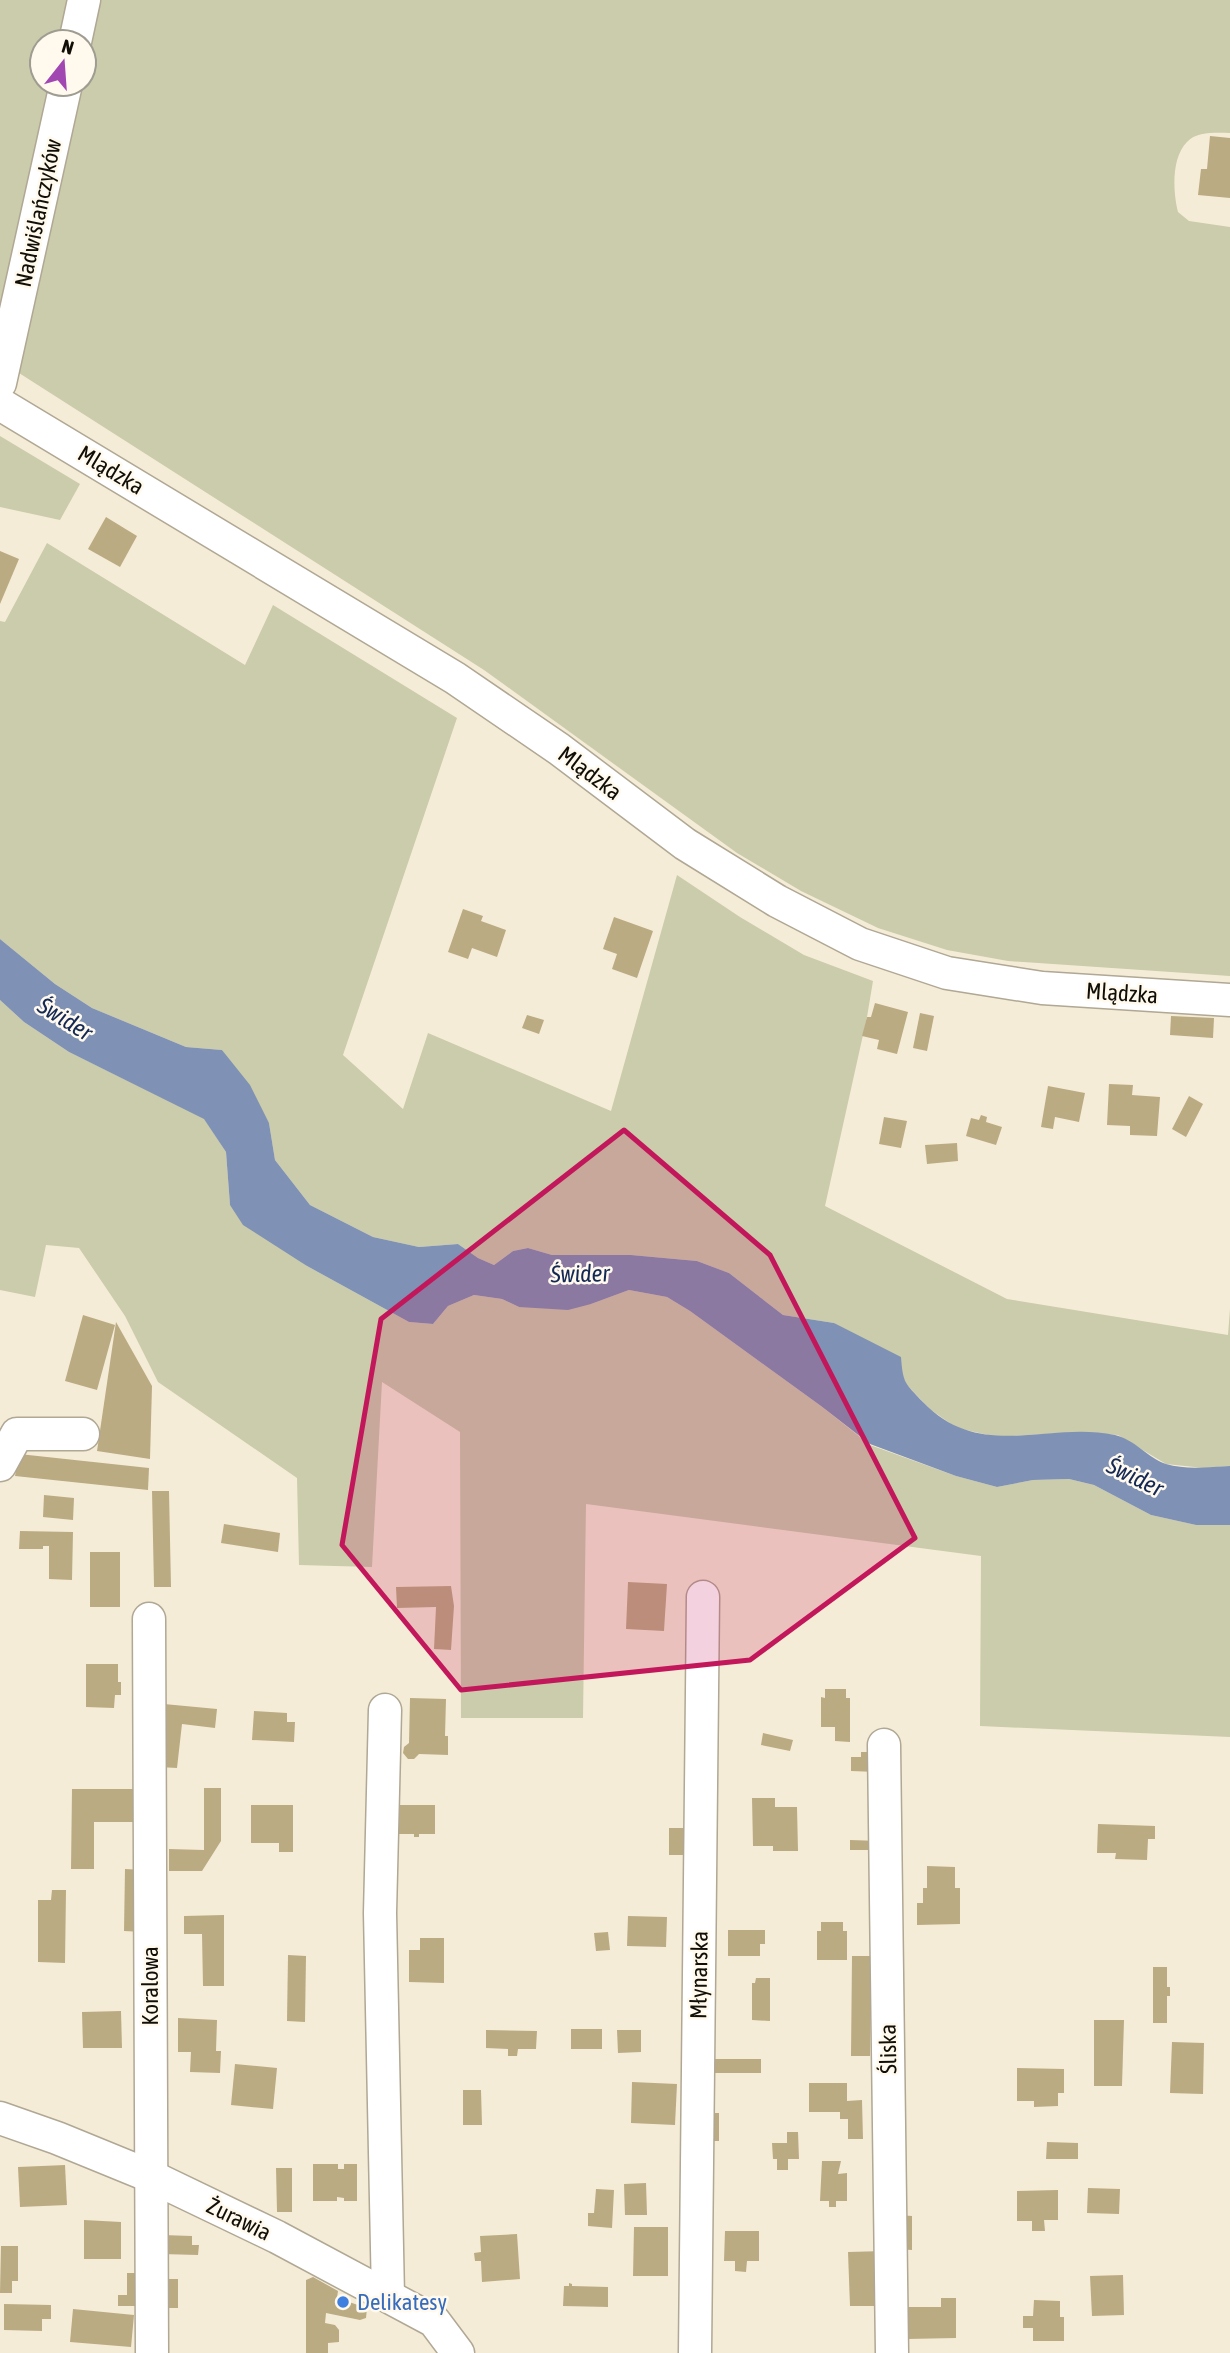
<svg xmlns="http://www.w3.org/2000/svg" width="1230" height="2353" viewBox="0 0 1230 2353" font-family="'Asap Condensed',sans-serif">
<rect width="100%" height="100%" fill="#f5ecd7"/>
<g fill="#caccab">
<polygon points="0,0 70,0 61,42 42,42 42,84 52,84 0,325"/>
<path d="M99 0H1230V133C1217 133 1197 131 1187 142 1171 158 1173 192 1178 212L1189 221 1230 227V976L1008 961 947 950 878 928 801 891 737 853 484 670 19 373 81 84H84V70Z"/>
<polygon points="0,436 80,484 60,520 0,507"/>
<polygon points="47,543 245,665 273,605 457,718 343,1055 403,1109 428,1033 611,1111 677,875 740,917 804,955 873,981 867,1017 825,1206 1007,1299 1228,1335 1230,1309 1230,1466 1204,1468 1166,1464 1118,1435 1079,1432 997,1437 957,1428 931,1410 903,1381 834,1323 783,1315 729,1273 697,1261 631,1255 552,1255 528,1248 513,1251 494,1265 478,1258 458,1244 419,1247 373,1237 310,1205 275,1160 269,1123 222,1050 186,1047 92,1008 55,984 0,939 0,621 5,622"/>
<polygon points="0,1000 24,1022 69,1052 204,1118 226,1152 230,1205 307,1266 409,1322 433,1324 448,1306 474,1295 502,1299 519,1307 591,1304 629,1290 667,1297 690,1311 821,1406 870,1445 956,1476 997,1487 1033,1480 1069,1479 1094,1485 1151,1515 1196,1525 1230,1525 1230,1737 980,1726 981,1556 586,1504 583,1718 461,1718 460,1432 382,1382 372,1567 299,1565 297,1478 158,1382 125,1316 79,1248 46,1245 35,1297 0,1290"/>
</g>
<path fill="#7f91b4" d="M0 939 55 984 92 1008 186 1047 222 1050 250 1085 269 1123 275 1160 310 1205 373 1237 419 1247 458 1244 478 1258 494 1265 513 1251 528 1248 552 1255H631L697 1261 729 1273 783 1315 834 1323 901 1357C903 1384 905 1383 923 1402 981 1462 1046 1421 1115 1435 1134 1439 1148 1458 1166 1464 1185 1470 1210 1467 1230 1466V1525H1196L1151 1515 1094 1485 1069 1479 1033 1480 997 1487 956 1476 870 1444 821 1406 690 1311 667 1297 629 1290 591 1304 568 1310 519 1307 502 1299 474 1295 448 1306 433 1324 409 1322 307 1266 243 1225 230 1205 226 1152 204 1119 69 1052 24 1022 0 1000Z"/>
<g fill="#bbab83">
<polygon points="1210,136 1230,138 1230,198 1198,195 1201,169 1207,169"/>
<polygon points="106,517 137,536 120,567 88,549"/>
<polygon points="0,551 19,559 0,604"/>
<polygon points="463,909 483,916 481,921 506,930 497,957 472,948 468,959 448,952"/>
<polygon points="614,917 653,931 637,978 612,969 617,954 603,949"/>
<polygon points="875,1003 908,1012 897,1054 877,1049 879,1040 862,1036 867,1017 871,1017"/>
<polygon points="920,1013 934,1016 927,1051 913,1048"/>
<polygon points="527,1015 544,1020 539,1034 522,1028"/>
<polygon points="1171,1016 1214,1018 1213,1038 1170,1035"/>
<polygon points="1109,1084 1133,1085 1132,1095 1160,1097 1157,1136 1130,1135 1130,1126 1107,1125"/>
<polygon points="1048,1086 1085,1093 1079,1122 1055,1117 1053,1129 1041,1127"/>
<polygon points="1189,1096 1203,1104 1186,1137 1172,1129"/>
<polygon points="981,1115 987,1117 986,1122 1002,1127 996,1145 966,1136 971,1118 979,1120"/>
<polygon points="884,1117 907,1121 901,1148 879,1144"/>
<polygon points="957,1143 958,1161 927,1164 925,1145"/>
<polygon points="83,1315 115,1325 97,1390 65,1381"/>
<polygon points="116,1322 152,1386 150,1459 97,1451"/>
<polygon points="19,1454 149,1468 148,1490 15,1476"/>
<polygon points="152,1491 169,1491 171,1587 154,1587"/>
<polygon points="44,1495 74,1498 73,1520 43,1517"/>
<polygon points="224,1524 280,1533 278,1552 221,1543"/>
<polygon points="20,1531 73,1532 72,1580 49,1579 49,1546 43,1546 43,1549 19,1549"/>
<rect x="90" y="1552" width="30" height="55"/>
<polygon points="628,1582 667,1584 664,1631 626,1629"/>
<polygon points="451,1586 454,1606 451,1650 434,1649 436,1607 397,1608 396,1587"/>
<polygon points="86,1664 118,1664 118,1682 121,1682 121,1695 115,1695 114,1708 86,1707"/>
<polygon points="825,1689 846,1689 846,1698 850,1698 850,1742 835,1741 835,1727 821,1727 821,1697 825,1698"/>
<polygon points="410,1698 446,1699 445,1736 448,1736 448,1755 419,1754 414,1759 408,1759 403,1753 404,1747 409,1743"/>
<polygon points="164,1704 217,1709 215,1728 182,1724 177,1768 159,1767"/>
<polygon points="254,1711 287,1713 287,1722 295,1722 294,1742 252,1740"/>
<polygon points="763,1733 793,1740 790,1751 761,1745"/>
<polygon points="861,1752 878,1752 877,1772 851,1771 851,1757 861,1757"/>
<polygon points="204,1788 221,1788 221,1841 202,1871 169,1871 169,1849 204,1850"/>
<polygon points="72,1789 139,1789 139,1822 94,1822 94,1869 71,1869"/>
<polygon points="752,1798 775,1798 775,1807 797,1807 798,1851 773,1851 773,1846 753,1846"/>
<polygon points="251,1805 293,1805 293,1852 279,1852 279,1843 251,1843"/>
<polygon points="399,1805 435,1805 435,1834 419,1834 419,1837 414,1837 414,1834 399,1834"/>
<polygon points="1098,1824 1155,1826 1155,1839 1148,1839 1147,1860 1115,1859 1116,1853 1097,1853"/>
<rect x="669" y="1828" width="17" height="27"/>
<polygon points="850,1840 880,1841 880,1875 869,1875 869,1850 850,1850"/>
<polygon points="927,1866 955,1867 955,1888 960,1888 960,1924 917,1925 917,1903 923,1903 923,1888 927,1888"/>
<polygon points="125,1869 144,1870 143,1932 124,1931"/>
<polygon points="52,1890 66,1890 65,1963 38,1962 38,1900 51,1900"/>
<polygon points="224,1915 224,1986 203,1986 202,1934 184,1934 184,1916"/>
<polygon points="628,1916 667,1917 666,1947 627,1946"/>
<polygon points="821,1922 843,1922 843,1931 847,1931 847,1960 817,1960 817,1931 821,1931"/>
<polygon points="728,1930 765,1930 765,1944 760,1944 760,1956 728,1956"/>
<polygon points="608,1932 610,1950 596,1951 594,1933"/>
<polygon points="420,1938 444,1938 444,1983 409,1982 409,1950 420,1950"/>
<polygon points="288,1955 306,1956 305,2022 287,2021"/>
<polygon points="852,1956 875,1956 875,1978 871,1978 870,2056 851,2056"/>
<polygon points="1153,1967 1167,1967 1167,1987 1170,1987 1170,1996 1167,1996 1167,2023 1153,2023"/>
<polygon points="756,1978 770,1978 770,2021 752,2020 752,1983 755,1983"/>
<polygon points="121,2011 122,2048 83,2048 82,2012"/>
<polygon points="178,2018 217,2020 216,2051 221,2051 220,2073 190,2072 191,2052 178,2052"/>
<polygon points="1094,2020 1124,2020 1122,2086 1094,2086"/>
<rect x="571" y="2029" width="31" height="20"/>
<polygon points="486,2030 537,2031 536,2049 518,2049 517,2056 508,2056 508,2049 486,2048"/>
<polygon points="617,2030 641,2030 641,2052 618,2053"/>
<polygon points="1172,2042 1204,2043 1203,2094 1170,2093"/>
<rect x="712" y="2059" width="49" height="14"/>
<polygon points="235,2064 277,2068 273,2109 231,2105"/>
<polygon points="1017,2068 1064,2069 1064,2093 1058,2093 1058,2106 1034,2107 1034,2101 1017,2101"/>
<polygon points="632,2082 677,2084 675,2125 631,2123"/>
<polygon points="809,2083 847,2083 847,2101 862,2100 863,2139 848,2139 848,2119 840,2119 840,2112 809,2112"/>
<polygon points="463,2090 481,2090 482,2125 463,2125"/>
<polygon points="706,2113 719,2113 719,2141 705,2141"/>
<polygon points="787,2132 798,2132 799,2159 788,2159 788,2170 777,2170 777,2159 773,2159 772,2143 787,2143"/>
<polygon points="1047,2142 1078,2143 1078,2159 1046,2159"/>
<polygon points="822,2161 841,2161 838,2174 847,2173 847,2201 836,2201 836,2207 829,2207 829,2201 820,2201"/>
<polygon points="313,2164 338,2164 338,2169 344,2169 344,2164 357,2164 357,2201 344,2201 344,2198 337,2197 337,2201 313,2201"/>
<polygon points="65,2165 67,2205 20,2207 18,2167"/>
<polygon points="276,2168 292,2168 292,2212 277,2212"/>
<polygon points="646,2183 647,2215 625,2215 624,2184"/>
<polygon points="1088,2188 1120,2189 1119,2214 1087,2213"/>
<polygon points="596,2189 614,2190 612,2228 588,2226 588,2213 594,2213"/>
<polygon points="1058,2190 1058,2220 1044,2220 1045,2231 1032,2231 1032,2221 1017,2221 1017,2191"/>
<polygon points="898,2215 912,2216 912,2250 896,2249"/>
<polygon points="84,2220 121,2222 121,2259 84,2259"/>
<polygon points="634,2227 668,2227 668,2276 633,2276"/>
<polygon points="725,2231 759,2231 759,2261 747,2261 746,2272 735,2271 735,2261 724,2261"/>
<polygon points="517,2234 520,2279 482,2282 481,2261 475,2261 474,2253 481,2252 480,2236"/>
<polygon points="162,2235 192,2236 192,2245 199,2245 198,2255 161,2254"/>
<polygon points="1,2246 18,2246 18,2281 12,2281 12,2293 0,2293"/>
<polygon points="884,2251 886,2306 850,2306 848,2252"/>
<polygon points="127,2273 146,2273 146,2306 118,2306 118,2295 127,2295"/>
<polygon points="1123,2275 1124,2315 1092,2316 1090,2276"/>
<polygon points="313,2277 338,2291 337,2298 367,2308 366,2318 360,2320 326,2313 325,2323 335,2325 339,2330 339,2342 328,2343 328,2353 306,2353 306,2280"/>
<rect x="162" y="2279" width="16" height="29"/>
<polygon points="569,2283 572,2284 572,2286 608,2287 608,2307 563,2306 564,2286 569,2286"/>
<polygon points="941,2298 956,2298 956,2338 907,2339 907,2307 941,2307"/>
<polygon points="1034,2300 1060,2301 1060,2317 1064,2317 1064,2341 1033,2341 1033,2328 1023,2328 1023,2316 1033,2316"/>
<polygon points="4,2304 51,2305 51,2319 42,2319 42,2331 4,2330"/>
<polygon points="73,2309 134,2315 131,2347 70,2342"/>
</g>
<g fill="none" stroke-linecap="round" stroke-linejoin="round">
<g stroke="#b0a794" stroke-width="35">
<g id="minor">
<polyline points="75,42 84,0"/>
<polyline points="0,383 66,84"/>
<polyline points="0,404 455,678 559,749 685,844 777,901 860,944 947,973 1042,988 1230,1000"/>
<polyline points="0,1465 17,1434 83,1434"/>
<polyline points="149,1619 152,2353"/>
<polyline points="385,1710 380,1913 388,2296"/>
<polyline points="884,1745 892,2353"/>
<polyline points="0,2118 57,2138 150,2176 277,2237 434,2321 458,2353"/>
<polyline points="695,2353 703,1597"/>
</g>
</g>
<use href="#minor" stroke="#fff" stroke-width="32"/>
</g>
<path fill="#c2185b" fill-opacity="0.2" stroke="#c2185b" stroke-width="5" stroke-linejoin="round" d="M624 1130 770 1255 915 1538 750 1660 461 1690 342 1545 381 1319Z"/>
<circle fill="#3f7fe0" stroke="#fffaed" stroke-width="2.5" cx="343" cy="2302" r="7"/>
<g text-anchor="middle" stroke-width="5" stroke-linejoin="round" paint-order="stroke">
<g font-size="23" fill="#100e07" stroke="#fffaed">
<text transform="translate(38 213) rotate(-78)" y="8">Nadwiślańczyków</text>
<text transform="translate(111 470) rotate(31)" y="8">Mlądzka</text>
<text transform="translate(590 773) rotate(37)" y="8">Mlądzka</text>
<text transform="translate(1122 993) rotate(4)" y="8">Mlądzka</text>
<text transform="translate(699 1975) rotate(-89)" y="8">Młynarska</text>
<text transform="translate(150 1986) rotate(-90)" y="8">Koralowa</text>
<text transform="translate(888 2049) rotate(-91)" y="8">Śliska</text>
<text transform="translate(239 2219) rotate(26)" y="8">Żurawia</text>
</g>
<g font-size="23" fill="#366cbe" stroke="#fffaed" text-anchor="start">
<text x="357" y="2310">Delikatesy</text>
</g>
<g font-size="24" font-style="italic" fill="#142856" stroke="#fffaed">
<text transform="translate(65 1019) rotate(32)" y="8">Świder</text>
<text transform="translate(580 1274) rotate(-1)" y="8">Świder</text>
<text transform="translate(1135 1477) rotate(26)" y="8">Świder</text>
</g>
</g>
<g transform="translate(63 63) rotate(17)"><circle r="33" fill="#fffaed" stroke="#9f9c91" stroke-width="2"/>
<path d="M0-5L12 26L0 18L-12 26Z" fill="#a147b2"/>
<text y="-10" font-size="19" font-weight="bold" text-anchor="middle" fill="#100e07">N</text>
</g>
</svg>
